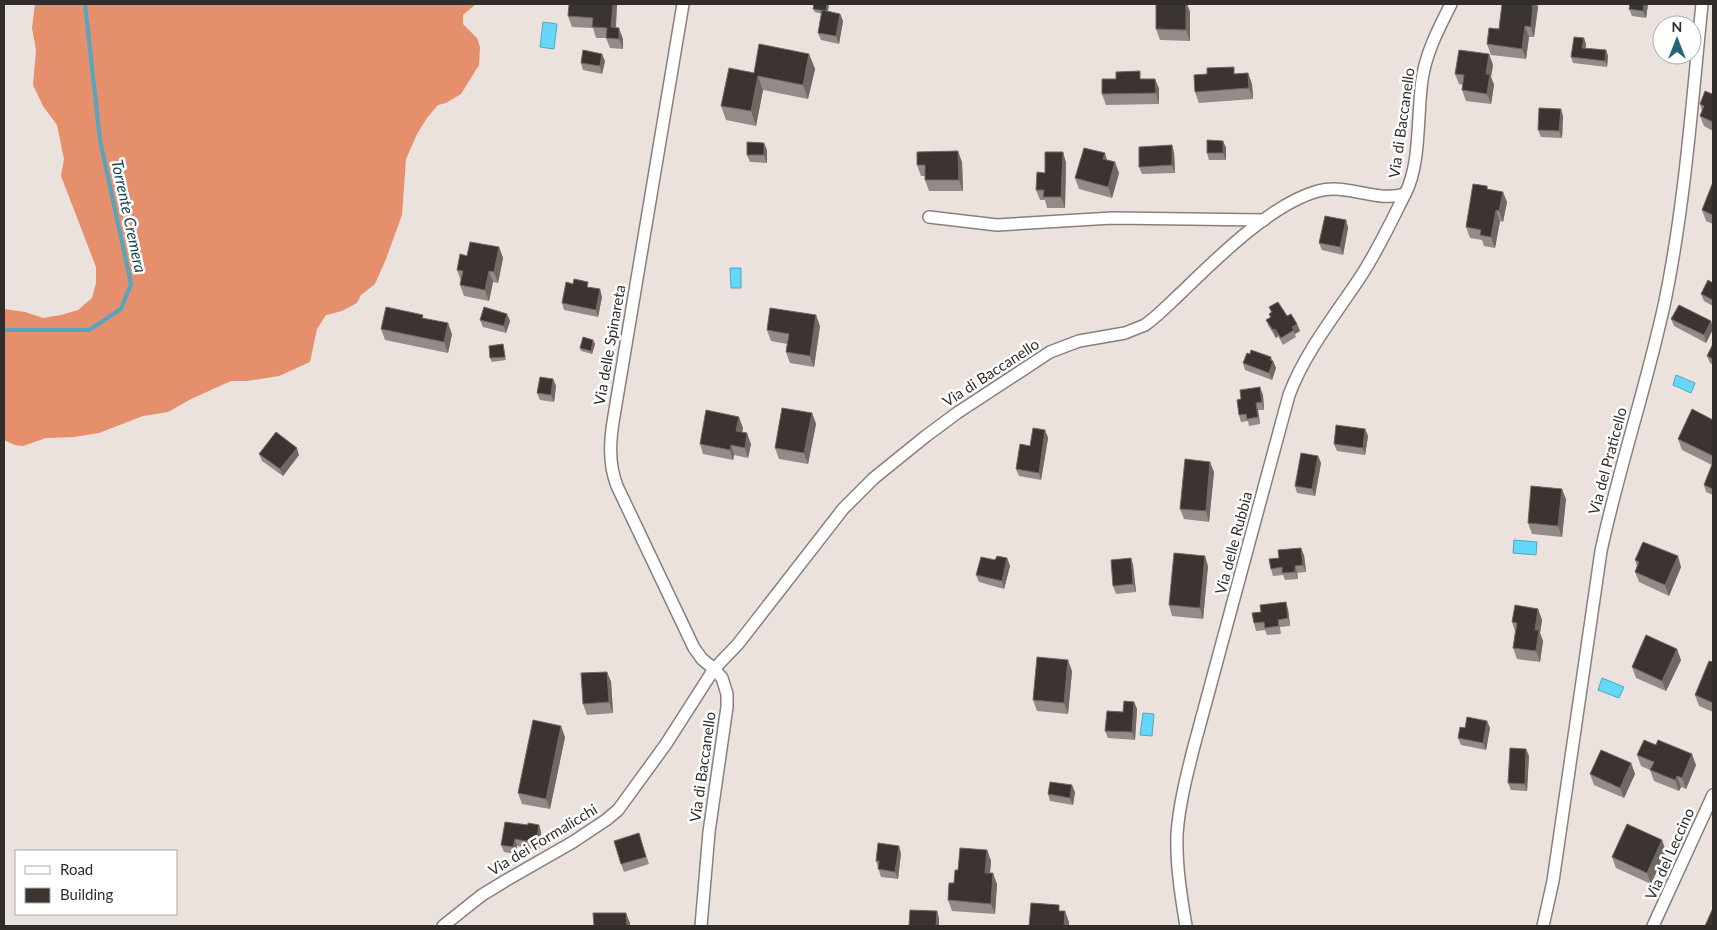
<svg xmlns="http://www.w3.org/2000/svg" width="1717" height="930" viewBox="0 0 1717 930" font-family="Lato,sans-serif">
<rect width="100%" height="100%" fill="#ebe1dd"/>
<polygon fill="#e58f6c" points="35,4 476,4 463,15 463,24 477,38 480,47 479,65 461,94 446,103 438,105 427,118 417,134 406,159 402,215 386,259 375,284 361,295 357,303 342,311 326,315 317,329 310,362 279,376 247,381 231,381 191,399 168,412 143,416 99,433 74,437 46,438 23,446 15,445 4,440 4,309 25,312 43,318 61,315 78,310 92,298 96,283 96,267 61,176 64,159 57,125 43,106 33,85 36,50 32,28"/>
<g fill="#63d8fb" stroke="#54a5bd">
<polygon points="543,22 557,24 554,49 540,47"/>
<polygon points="730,268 741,268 741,288 731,288"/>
<polygon points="1676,375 1695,383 1691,393 1673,385"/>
<polygon points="1514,540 1537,542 1536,555 1513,553"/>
<polygon points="1602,678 1624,687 1619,698 1598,690"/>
<polygon points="1143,713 1154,714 1152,736 1140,735"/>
</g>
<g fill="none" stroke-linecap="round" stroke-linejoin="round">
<polyline stroke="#54a5bd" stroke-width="4" points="4,330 89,330 121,309 131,284 100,140 85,4"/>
<g stroke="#897f7c" stroke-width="14">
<g id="street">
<path d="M683 4 614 416C610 439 608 463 617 486L694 648 702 659 714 669 722 678 727 694V707L709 832 701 926"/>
<polyline points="929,217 997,225 1112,218 1264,220"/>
<path d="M443 926 482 895 505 881 573 842 606 820 618 810 666 744 714 669 738 644 843 509 874 478 926 436 957 413 1050 352 1079 341 1125 333 1145 325C1158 316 1170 303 1182 292 1217 258 1271 204 1318 191 1347 183 1376 203 1405 194 1421 165 1417 114 1422 80 1426 52 1439 28 1451 4"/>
<path d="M1186 926C1181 896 1176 865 1177 834 1179 806 1186 778 1193 750L1289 395C1305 352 1336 314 1361 276 1378 250 1391 222 1405 194"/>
<path d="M1543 926 1553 881 1601 551C1619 467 1647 385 1665 301 1685 203 1692 103 1702 4"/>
<polyline points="1653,926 1713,795"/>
</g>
</g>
<use href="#street" stroke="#fff" stroke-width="11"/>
</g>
<g fill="#948a87">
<polygon points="569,4 617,4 616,28 623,39 623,49 610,48 606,38 596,38 593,28 572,27 568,16"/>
<polygon points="814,4 829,4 828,11 840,14 843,21 839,44 821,40 818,33 822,14 815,12 813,9"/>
<polygon points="1156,4 1187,4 1190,12 1190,41 1160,40 1156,29"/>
<polygon points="1648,4 1646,18 1632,16 1629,9"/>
<polygon points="1538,7 1534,37 1529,37 1526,59 1491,55 1487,44 1499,29"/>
<polygon points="1586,44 1585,48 1606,50 1608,56 1607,67 1573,63 1571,57"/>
<polygon points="809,54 815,69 808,99 763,90 756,126 726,120 721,106 754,73"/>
<polygon points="1489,54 1493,65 1491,77 1494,85 1491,104 1466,101 1462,90 1463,85 1459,84 1455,74"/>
<polygon points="605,61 602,74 583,70 581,63"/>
<polygon points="1248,73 1252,84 1253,99 1199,103 1195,92 1236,74"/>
<polygon points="1143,79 1155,79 1159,89 1159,104 1106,105 1102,94"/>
<polygon points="1713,90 1713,131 1704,126 1700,116 1702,111 1700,104 1712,94"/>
<polygon points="1563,116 1562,138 1541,137 1538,130"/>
<polygon points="1223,141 1226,148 1226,160 1209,160 1207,153"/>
<polygon points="767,150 767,163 750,162 747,155"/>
<polygon points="1063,152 1066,163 1065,208 1047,208 1045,200 1040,200 1036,190 1045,173"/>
<polygon points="1174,152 1175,173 1142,174 1139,167"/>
<polygon points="962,162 963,191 929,191 925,180 925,176 921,176 917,165"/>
<polygon points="1119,173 1112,198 1079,189 1075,178"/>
<polygon points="1713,182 1713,224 1706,221 1702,210"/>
<polygon points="1487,186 1488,189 1507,202 1503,222 1500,221 1495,248 1484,246 1482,240 1470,238 1466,227"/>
<polygon points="1346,220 1348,228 1343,255 1322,250 1319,243"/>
<polygon points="499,247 503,258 498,283 493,282 489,301 464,296 460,285 461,281 457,270 467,256"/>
<polygon points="1713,283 1713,306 1704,301 1701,294"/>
<polygon points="590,287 602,297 598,317 564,310 562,303"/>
<polygon points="1269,307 1287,316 1297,324 1300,331 1295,334 1296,337 1283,345 1278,336 1276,338 1269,327 1266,320 1270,317 1269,314 1271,312"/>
<polygon points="507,314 510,321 506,333 483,327 480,320"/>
<polygon points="425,319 452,334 448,353 385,340 381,329"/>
<polygon points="1671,319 1711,321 1713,329 1706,343 1674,326"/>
<polygon points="820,326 814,367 790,363 786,352 787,344 771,341 767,330"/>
<polygon points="593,340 595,344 592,354 581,351 580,348"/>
<polygon points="503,344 504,348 506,360 492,362 490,358"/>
<polygon points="1713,344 1713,365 1710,363 1707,356"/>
<polygon points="1273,361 1276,368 1272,380 1245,370 1243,363"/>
<polygon points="553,379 556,386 554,402 540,400 537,393"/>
<polygon points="1263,395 1264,410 1258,410 1260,424 1249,426 1248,421 1241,422 1239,415"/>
<polygon points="812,413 816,424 808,464 779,459 775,448"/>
<polygon points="1713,420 1713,495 1706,492 1704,485 1712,465 1682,450 1678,439"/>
<polygon points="743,428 742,432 751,444 748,458 734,455 733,460 703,454 700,444"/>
<polygon points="1365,429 1368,436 1365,455 1337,451 1334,444"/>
<polygon points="1045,430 1048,438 1041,480 1019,476 1016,469 1030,446"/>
<polygon points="259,454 299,455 283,476 262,461"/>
<polygon points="1318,456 1321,463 1315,496 1297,493 1295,486"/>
<polygon points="1214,472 1209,522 1184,519 1180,509"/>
<polygon points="1566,499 1562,537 1532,534 1528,523"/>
<polygon points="1304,555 1306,572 1297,573 1298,579 1285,580 1283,575 1273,576 1271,569"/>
<polygon points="1007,558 1010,566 1004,589 979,582 976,575 995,560"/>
<polygon points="1131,558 1133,565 1136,592 1116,594 1113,586"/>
<polygon points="1635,560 1681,567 1669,596 1639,582 1635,572 1637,566"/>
<polygon points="1208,566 1203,619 1172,616 1169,605"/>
<polygon points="1288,609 1290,626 1280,627 1281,634 1267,635 1265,630 1256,631 1254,623"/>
<polygon points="1538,609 1542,620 1540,633 1543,641 1540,662 1517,659 1513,648 1515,631 1512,622"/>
<polygon points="1681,660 1666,691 1636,678 1632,667"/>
<polygon points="1713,662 1713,712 1699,706 1695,695"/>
<polygon points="1072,671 1068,714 1037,711 1033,700"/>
<polygon points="607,672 611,682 613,713 587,715 583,704"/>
<polygon points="1134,702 1137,709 1135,740 1108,738 1105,731 1123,712"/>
<polygon points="1487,721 1490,728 1486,750 1461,745 1458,738 1465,728"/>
<polygon points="565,737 550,809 522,804 518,793"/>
<polygon points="1526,749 1529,756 1527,791 1511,790 1508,783"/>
<polygon points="1637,755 1696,765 1686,789 1681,787 1679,791 1654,781 1650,770 1641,766"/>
<polygon points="1631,763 1635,774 1624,798 1594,785 1590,774"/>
<polygon points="1075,792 1073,805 1050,801 1048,794"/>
<polygon points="528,825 539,825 541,832 539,850 517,846 516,854 504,852 501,845"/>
<polygon points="641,840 649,864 624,872 621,864"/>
<polygon points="987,850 991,861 990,873 997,884 995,914 952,911 948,900 958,870"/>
<polygon points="1666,851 1651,884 1616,868 1612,857"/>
<polygon points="901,853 898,879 881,877 876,861"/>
</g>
<g fill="#706865">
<polygon points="613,4 617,4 615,38 611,27"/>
<polygon points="827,4 829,4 827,15 826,11"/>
<polygon points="1186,4 1187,4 1190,12 1190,41 1186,30"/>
<polygon points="1533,4 1537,4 1538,7 1534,37 1531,27"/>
<polygon points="1644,4 1648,4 1646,18 1643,11"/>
<polygon points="840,14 843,21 839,44 836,36"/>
<polygon points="1525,26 1529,37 1526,59 1522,49"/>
<polygon points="619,28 623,39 623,49 619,39"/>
<polygon points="1584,38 1586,44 1585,54 1582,48"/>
<polygon points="1606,50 1608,56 1607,67 1605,61"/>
<polygon points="602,54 605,61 602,74 600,66"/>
<polygon points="809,54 815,69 808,99 803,85"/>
<polygon points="1489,54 1493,65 1491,77 1494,85 1491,104 1487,94 1486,74"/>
<polygon points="1248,73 1252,84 1253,99 1249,88"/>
<polygon points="758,76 763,90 756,126 751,111"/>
<polygon points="1155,79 1159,89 1159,104 1156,93"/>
<polygon points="1561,109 1563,116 1562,138 1559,131"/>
<polygon points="1223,141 1226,148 1226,160 1223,153"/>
<polygon points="764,143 767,150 767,163 764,155"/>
<polygon points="1172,145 1174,152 1175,173 1172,165"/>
<polygon points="958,151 962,162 963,191 959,180"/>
<polygon points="1063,152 1066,163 1065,208 1061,197"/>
<polygon points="1105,153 1108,164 1103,159"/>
<polygon points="1115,162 1119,173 1112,198 1108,187"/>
<polygon points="1503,192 1507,202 1503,222 1499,211"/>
<polygon points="1496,210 1500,221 1495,248 1491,237"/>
<polygon points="1346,220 1348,228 1343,255 1340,247"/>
<polygon points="499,247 503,258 498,283 494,272"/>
<polygon points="489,271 493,282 489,301 485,290"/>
<polygon points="600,289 602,297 598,317 596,310"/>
<polygon points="507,314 510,321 506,333 504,326"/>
<polygon points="816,315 820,326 814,367 810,356"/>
<polygon points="1711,321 1713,329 1706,343 1704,335"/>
<polygon points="448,323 452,334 448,353 444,342"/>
<polygon points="1297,324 1300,331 1295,334 1292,327"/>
<polygon points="1275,329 1278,336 1276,338 1273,330"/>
<polygon points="593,340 595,344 592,354 591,351"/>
<polygon points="1271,357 1273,363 1273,361 1276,368 1272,380 1269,373 1270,360"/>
<polygon points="553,379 556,386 554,402 551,395"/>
<polygon points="1260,387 1263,395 1264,410 1262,402"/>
<polygon points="1256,403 1258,410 1260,424 1258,417"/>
<polygon points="812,413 816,424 808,464 804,453"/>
<polygon points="739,417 743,428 740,442 736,431"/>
<polygon points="1365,429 1368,436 1365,455 1363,448"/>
<polygon points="1045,430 1048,438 1041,480 1039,473"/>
<polygon points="747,433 751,444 748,458 745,448"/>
<polygon points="731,445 734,455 733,460 730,450"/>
<polygon points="297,448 299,455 283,476 280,469"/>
<polygon points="1318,456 1321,463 1315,496 1312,489"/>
<polygon points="1210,462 1214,472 1209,522 1206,511"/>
<polygon points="1562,489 1566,499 1562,537 1558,526"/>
<polygon points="1301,548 1304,555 1306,572 1303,565"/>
<polygon points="1205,556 1208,566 1203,619 1200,608"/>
<polygon points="1678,556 1681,567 1669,596 1665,585"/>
<polygon points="1007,558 1010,566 1004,589 1002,581"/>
<polygon points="1131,558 1133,565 1136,592 1133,584"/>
<polygon points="1295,566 1297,573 1298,579 1295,572"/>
<polygon points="1286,602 1288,609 1290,626 1288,618"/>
<polygon points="1538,609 1542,620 1540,633 1543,641 1540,662 1536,651 1535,630"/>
<polygon points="1677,649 1681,660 1666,691 1662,681"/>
<polygon points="1068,660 1072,671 1068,714 1064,703"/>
<polygon points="607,672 611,682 613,713 609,702"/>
<polygon points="1134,702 1137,709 1135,740 1132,732"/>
<polygon points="1487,721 1490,728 1486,750 1483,743"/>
<polygon points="561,726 565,737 550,809 546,799"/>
<polygon points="1526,749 1529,756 1527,791 1525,784"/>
<polygon points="1692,754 1696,765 1686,789 1682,778"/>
<polygon points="1631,763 1635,774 1624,798 1620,788"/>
<polygon points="1677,776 1681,787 1679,791 1675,780"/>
<polygon points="1072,785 1075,792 1073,805 1070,798"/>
<polygon points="539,825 541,832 539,850 536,843"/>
<polygon points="515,839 517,846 516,854 513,847"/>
<polygon points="1662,840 1666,851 1651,884 1647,873"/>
<polygon points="899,846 901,853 898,879 895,872"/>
<polygon points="987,850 991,861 989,883 985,873"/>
<polygon points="993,873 997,884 995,914 991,904"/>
<polygon points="937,911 939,918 939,926 936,926"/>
<polygon points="1065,911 1069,922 1069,926 1064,926"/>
<polygon points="626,913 630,923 630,926 627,926"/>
</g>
<g fill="#3c3431" stroke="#706865">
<polygon points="569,4 613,4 611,27 619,28 619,39 606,38 607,28 592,27 593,18 568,16"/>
<polygon points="814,4 827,4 826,11 813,9"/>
<polygon points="1156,4 1186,4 1186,30 1156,29"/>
<polygon points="1502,4 1533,4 1531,27 1525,26 1522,49 1487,44 1489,28 1499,29"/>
<polygon points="1630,4 1644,4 1643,11 1629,9"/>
<polygon points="822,10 840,14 836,36 818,33"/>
<polygon points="1574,37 1584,38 1582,48 1606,50 1605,61 1571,57"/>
<polygon points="759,44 809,54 803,85 758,76 751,111 721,106 729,68 754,73"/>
<polygon points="583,50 602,54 600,66 581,63"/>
<polygon points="1459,50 1489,54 1486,74 1490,74 1487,94 1462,90 1464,75 1455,74"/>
<polygon points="1234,67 1234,74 1248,73 1249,88 1195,92 1194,75 1207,74 1207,68"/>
<polygon points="1140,71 1140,79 1155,79 1156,93 1102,94 1102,79 1116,79 1116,72"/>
<polygon points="1713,90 1713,122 1700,116 1704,106 1700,104 1705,91 1712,94"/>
<polygon points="1539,108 1561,109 1559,131 1538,130"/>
<polygon points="1207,140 1223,141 1223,153 1207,153"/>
<polygon points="747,142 764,143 764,155 747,155"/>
<polygon points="1172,145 1172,165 1139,167 1139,147"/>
<polygon points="1084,148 1105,153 1103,159 1115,162 1108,187 1075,178"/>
<polygon points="958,151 959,180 925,180 925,165 917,165 917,152"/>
<polygon points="1045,152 1063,152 1061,197 1043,197 1044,190 1036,190 1037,172 1045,173"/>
<polygon points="1713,182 1713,215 1702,210"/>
<polygon points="1473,184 1487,186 1487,189 1503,192 1499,211 1496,210 1491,237 1480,235 1481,230 1466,227"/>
<polygon points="1325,216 1346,220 1340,247 1319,243"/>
<polygon points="470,242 499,247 494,272 489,271 485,290 460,285 463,271 457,270 460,254 467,256"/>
<polygon points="574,279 588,282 587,287 600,289 596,310 562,303 566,282 573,284"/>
<polygon points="1708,280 1713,283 1713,300 1701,294"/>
<polygon points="1278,302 1287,316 1291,314 1297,324 1292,327 1294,330 1281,338 1275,329 1273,330 1266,320 1271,317 1269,314 1272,312 1269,307"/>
<polygon points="1679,305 1711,321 1704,335 1671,319"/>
<polygon points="386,307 423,315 422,318 448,323 444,342 381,329"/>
<polygon points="484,307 507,314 504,326 480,320"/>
<polygon points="770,308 816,315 810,356 786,352 789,334 767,330"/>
<polygon points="583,337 593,340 591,351 580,348"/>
<polygon points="503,344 505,357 490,358 489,346"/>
<polygon points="1713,344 1713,359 1707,356"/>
<polygon points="1251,350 1271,357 1270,360 1273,361 1269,373 1243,363 1247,353 1250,354"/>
<polygon points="540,377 553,379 551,395 537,393"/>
<polygon points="1260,387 1262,402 1256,403 1258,417 1247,419 1246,414 1239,415 1237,400 1241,399 1240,390"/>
<polygon points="782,408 812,413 804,453 775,448"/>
<polygon points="1692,409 1713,420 1713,456 1678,439"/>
<polygon points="706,410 739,417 736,431 747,433 745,448 731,445 730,450 700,444"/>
<polygon points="1336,425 1365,429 1363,448 1334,444"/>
<polygon points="1033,428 1045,430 1039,473 1016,469 1020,444 1030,446"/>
<polygon points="276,432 297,448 280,469 259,454"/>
<polygon points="1301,453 1318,456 1312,489 1295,486"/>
<polygon points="1185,459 1210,462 1206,511 1180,509"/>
<polygon points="1713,462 1713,489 1704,485"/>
<polygon points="1531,486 1562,489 1558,526 1528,523"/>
<polygon points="1643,542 1678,556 1665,585 1635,572 1639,562 1635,560"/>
<polygon points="1301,548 1303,565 1295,566 1295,572 1282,573 1282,567 1271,569 1269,559 1279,558 1278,550"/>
<polygon points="1174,553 1205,556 1200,608 1169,605"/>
<polygon points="997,556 1007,558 1002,581 976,575 981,557 995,560"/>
<polygon points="1131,558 1133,584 1113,586 1111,560"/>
<polygon points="1286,602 1288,618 1278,620 1279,626 1265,628 1264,622 1254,623 1252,613 1261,612 1260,605"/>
<polygon points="1515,605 1538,609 1535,630 1539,630 1536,651 1513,648 1517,623 1512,622"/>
<polygon points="1646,635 1677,649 1662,681 1632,667"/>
<polygon points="1037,657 1068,660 1064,703 1033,700"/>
<polygon points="1709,661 1713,662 1713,703 1695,695"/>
<polygon points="607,672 609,702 583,704 581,673"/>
<polygon points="1124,701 1134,702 1132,732 1105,731 1107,711 1123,712"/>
<polygon points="1467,717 1487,721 1483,743 1458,738 1460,727 1465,728"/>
<polygon points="533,720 561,726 546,799 518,793"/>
<polygon points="1644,740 1656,745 1658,740 1692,754 1682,778 1677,776 1675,780 1650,770 1654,762 1637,755"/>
<polygon points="1510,748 1526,749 1525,784 1508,783"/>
<polygon points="1601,750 1631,763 1620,788 1590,774"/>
<polygon points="1050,782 1072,785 1070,798 1048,794"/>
<polygon points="505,822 528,825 528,823 539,825 536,843 515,839 513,847 501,845"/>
<polygon points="1627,824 1662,840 1647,873 1612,857"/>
<polygon points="639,833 646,857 621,864 614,841"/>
<polygon points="878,843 899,846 895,872 878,869 879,861 876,861"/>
<polygon points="960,848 987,850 985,873 993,873 991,904 948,900 949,883 954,883 955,870 958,870"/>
<polygon points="1031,903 1059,905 1059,911 1065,911 1064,926 1029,926"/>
<polygon points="1713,908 1713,926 1705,926"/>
<polygon points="910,910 937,911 936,926 909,926"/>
<polygon points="593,913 626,913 627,926 594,926"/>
</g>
<g text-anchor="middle" stroke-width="5" stroke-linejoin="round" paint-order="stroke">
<g font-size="15" fill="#312d2b" stroke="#fff">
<text transform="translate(1402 123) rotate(-82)" y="5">Via di Baccanello</text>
<text transform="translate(610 345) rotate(-80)" y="5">Via delle Spinareta</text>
<text transform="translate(991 373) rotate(-33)" y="5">Via di Baccanello</text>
<text transform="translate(1608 461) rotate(-75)" y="5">Via del Praticello</text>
<text transform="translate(1234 543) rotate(-75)" y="5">Via delle Rubbia</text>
<text transform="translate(703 767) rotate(-82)" y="5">Via di Baccanello</text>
<text transform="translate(543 840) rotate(-31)" y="5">Via dei Formalicchi</text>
<text transform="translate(1670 854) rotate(-66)" y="5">Via del Leccino</text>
</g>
<g font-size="16" font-style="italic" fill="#134755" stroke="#fff">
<text transform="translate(129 216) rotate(78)" y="6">Torrente Cremera</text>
</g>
</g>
<rect width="1717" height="930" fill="none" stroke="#312d2b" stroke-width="10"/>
<rect x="15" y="850" width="162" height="65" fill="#ffffff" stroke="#adabaa"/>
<rect x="25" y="866" width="25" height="8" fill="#ffffff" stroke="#adabaa"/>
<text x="60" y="875" font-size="15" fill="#312d2b">Road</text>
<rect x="25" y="888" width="25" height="15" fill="#3c3431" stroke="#adabaa"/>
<text x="60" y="900" font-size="15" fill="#312d2b">Building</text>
<g transform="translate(1677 40)"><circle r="24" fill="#ffffff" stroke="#adabaa"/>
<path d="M0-4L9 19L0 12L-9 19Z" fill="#236679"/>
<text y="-8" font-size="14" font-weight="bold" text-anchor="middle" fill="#312d2b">N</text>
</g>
</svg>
